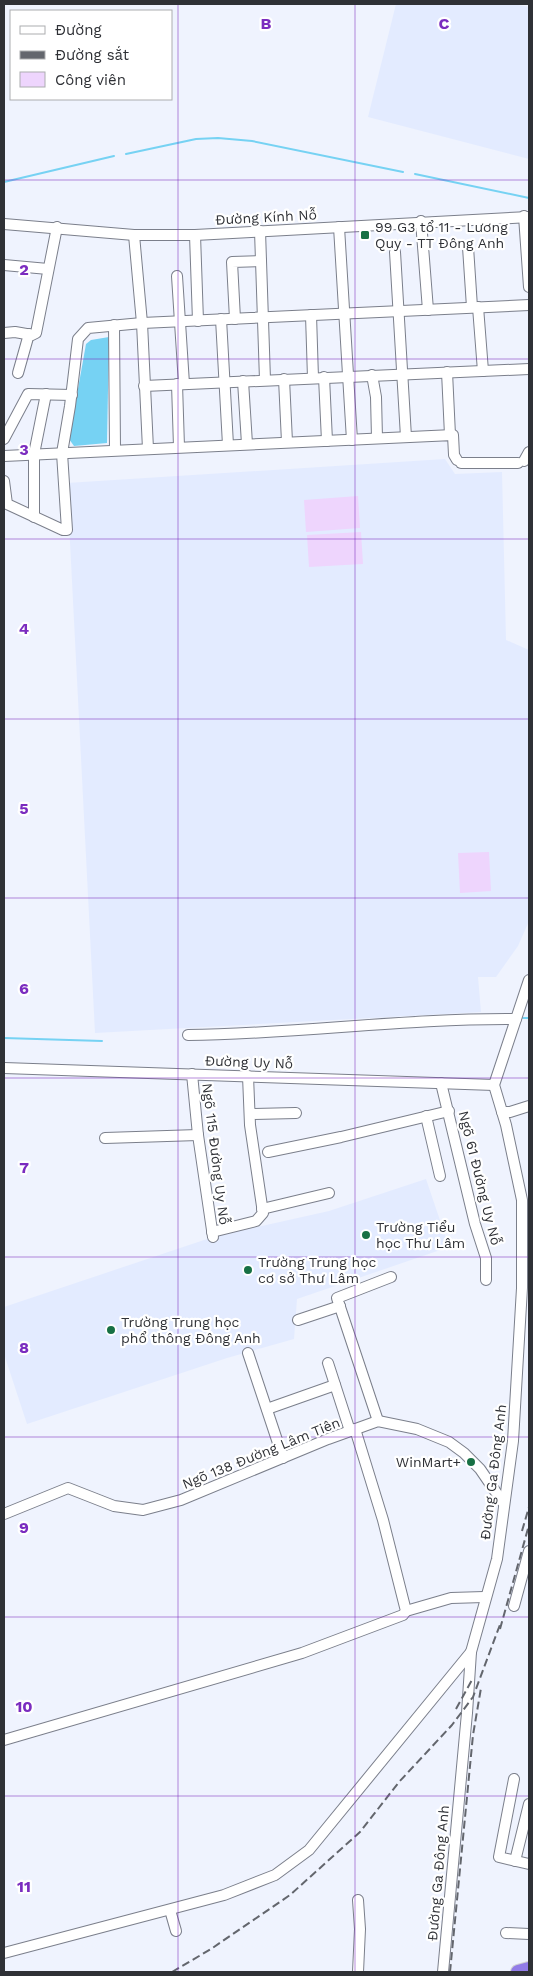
<svg xmlns="http://www.w3.org/2000/svg" width="533" height="1976" viewBox="0 0 533 1976" font-family="'Work Sans',sans-serif">
<rect width="100%" height="100%" fill="#eff3fe"/>
<g fill="#e3ebff">
<polygon points="396,4 513,4 529,7 529,159 368,117"/>
<polygon points="445,459 455,474 502,472 506,640 529,650 529,921 518,946 496,977 478,977 481,1012 95,1033 67,483"/>
<polygon points="426,1179 449,1247 297,1299 294,1339 227,1358 27,1424 4,1354 4,1307 213,1237 329,1211"/>
</g>
<g fill="#eed5fd">
<polygon points="358,496 360,528 306,532 304,500"/>
<polygon points="361,532 363,564 309,567 307,535"/>
<polygon points="489,852 491,891 460,893 458,853"/>
</g>
<polygon fill="#76d2f3" points="109,337 107,443 74,446 69,439 86,344 91,340"/>
<g fill="none" stroke-linecap="round" stroke-linejoin="round">
<g stroke="#76d2f3" stroke-width="2">
<polyline points="126,154 196,139 218,138 252,141 403,172"/>
<polyline points="415,174 529,198"/>
<polyline points="4,182 114,156"/>
<polyline points="523,1018 529,1018"/>
<polyline points="4,1038 102,1041"/>
</g>
<g stroke="#7b7f8b" stroke-width="12">
<g id="minor">
<polyline points="524,216 529,287"/>
<polyline points="421,221 428,310"/>
<polyline points="4,224 134,235 195,235 529,217"/>
<polyline points="339,227 352,440"/>
<polyline points="260,231 265,380"/>
<polyline points="134,235 142,323 148,449"/>
<polyline points="195,235 198,321"/>
<polyline points="468,247 472,307"/>
<polyline points="395,252 406,437"/>
<polyline points="4,265 48,269"/>
<polyline points="177,276 184,384"/>
<polyline points="478,307 483,371"/>
<polyline points="311,315 313,378"/>
<polyline points="221,319 228,445"/>
<polyline points="235,319 232,262 261,261"/>
<polyline points="114,325 115,450"/>
<polyline points="4,333 15,332 32,335 36,333 57,227"/>
<polyline points="447,372 450,435"/>
<polyline points="18,373 29,334"/>
<polyline points="372,375 376,397 377,438"/>
<polyline points="324,377 327,441"/>
<polyline points="284,379 287,442"/>
<polyline points="243,381 247,444"/>
<polyline points="177,384 179,447"/>
<polyline points="144,386 529,369"/>
<polyline points="4,439 28,394 72,395"/>
<polyline points="4,456 453,435 454,455 457,460"/>
<polyline points="524,461 529,452"/>
<polyline points="461,463 518,463"/>
<polyline points="4,481 7,504 63,530 67,530 62,453 70,406 78,339 88,328 142,323 529,305"/>
<polyline points="34,517 34,454 46,394"/>
<path d="M188 1035C297 1034 406 1018 516 1019"/>
<polyline points="4,1068 494,1085"/>
<polyline points="192,1074 198,1135 213,1237"/>
<polyline points="441,1083 475,1224 486,1258 486,1280"/>
<polyline points="502,1112 510,1112 529,1106"/>
<polyline points="250,1114 296,1113"/>
<polyline points="426,1116 440,1176"/>
<polyline points="105,1138 198,1135"/>
<polyline points="268,1152 341,1137 449,1111"/>
<polyline points="262,1209 329,1193"/>
<polyline points="212,1232 256,1221 263,1213 250,1125 248,1076"/>
<polyline points="298,1320 340,1306"/>
<polyline points="248,1353 283,1458"/>
<polyline points="328,1363 350,1431"/>
<polyline points="267,1409 335,1385"/>
<polyline points="378,1421 337,1298 391,1277"/>
<polyline points="4,1514 68,1488 114,1506 143,1510 181,1500 328,1439 378,1421 417,1429 449,1442 464,1453 480,1469 504,1504"/>
<polyline points="514,1606 529,1551"/>
<polyline points="406,1611 451,1598 484,1597"/>
<polyline points="4,1740 302,1653 403,1615 406,1611 383,1520 355,1429"/>
<polyline points="514,1779 499,1857 529,1864"/>
<polyline points="515,1861 529,1804"/>
<polyline points="170,1910 176,1931"/>
<polyline points="506,1933 529,1934"/>
<polyline points="4,1953 224,1895 275,1875 309,1850 471,1652"/>
<polyline points="358,1972 360,1929 358,1900"/>
<polyline points="443,1972 467,1713 471,1652 497,1559 513,1441 522,1288 522,1200 506,1125 494,1085 529,980"/>
</g>
</g>
<g stroke="#d1d2d3" stroke-width="16">
<polyline id="highway" points="518,1972 529,1969"/>
</g>
<use href="#minor" stroke="#fff" stroke-width="10"/>
<use href="#highway" stroke="#927ce8" stroke-width="14"/>
<g stroke="#63666d" stroke-width="2" stroke-dasharray="8 4" stroke-linecap="butt">
<polyline points="522,1531 529,1507"/>
<polyline points="500,1629 529,1525"/>
<polyline points="456,1709 473,1678"/>
<polyline points="172,1972 211,1949 290,1895 360,1832 399,1782 452,1725 473,1697 501,1622"/>
<polyline points="450,1972 473,1735 481,1688"/>
</g>
</g>
<path fill="none" stroke="#7b2cbf" stroke-width="1" stroke-opacity="0.55" d="M178 4V1972M355 4V1972M4 180H529M4 359H529M4 539H529M4 719H529M4 898H529M4 1078H529M4 1257H529M4 1437H529M4 1617H529M4 1796H529"/>
<g fill="#177044" stroke="#fff" stroke-width="2">
<rect x="360" y="230" width="10" height="10" rx="2.5"/>
<circle cx="366" cy="1235" r="5"/>
<circle cx="248" cy="1270" r="5"/>
<circle cx="111" cy="1330" r="5"/>
<circle cx="471" cy="1462" r="5"/>
</g>
<g text-anchor="middle" stroke-width="4.5" stroke-linejoin="round" paint-order="stroke">
<g font-size="14" fill="#2f3136" stroke="#fff">
<text transform="translate(266 217) rotate(-3)" y="5">Đường Kính Nỗ</text>
<text transform="translate(249 1062) rotate(2)" y="5">Đường Uy Nỗ</text>
<text transform="translate(216 1154) rotate(83)" y="5">Ngõ 115 Đường Uy Nỗ</text>
<text transform="translate(480 1178) rotate(76)" y="5">Ngõ 61 Đường Uy Nỗ</text>
<text transform="translate(261 1453) rotate(-22)" y="5">Ngõ 138 Đường Lâm Tiên</text>
<text transform="translate(493 1472) rotate(-83)" y="5">Đường Ga Đông Anh</text>
<text transform="translate(438 1873) rotate(-85)" y="5">Đường Ga Đông Anh</text>
</g>
<g font-size="14" fill="#2f3136" stroke="#fff" text-anchor="start">
<text x="375" y="232">99 G3 tổ 11 - Lương<tspan x="375" dy="16">Quy - TT Đông Anh</tspan></text>
<text x="376" y="1232">Trường Tiểu<tspan x="376" dy="16">học Thư Lâm</tspan></text>
<text x="258" y="1267">Trường Trung học<tspan x="258" dy="16">cơ sở Thư Lâm</tspan></text>
<text x="121" y="1327">Trường Trung học<tspan x="121" dy="16">phổ thông Đông Anh</tspan></text>
<text x="461" y="1467" text-anchor="end">WinMart+</text>
</g>
</g>
<g font-size="16" text-anchor="middle" font-weight="bold" fill="#7b2cbf" stroke="#fff" stroke-width="4.5" stroke-linejoin="round" paint-order="stroke">
<text x="266" y="29">B</text>
<text x="444" y="29">C</text>
<text x="24" y="275">2</text>
<text x="24" y="455">3</text>
<text x="24" y="634">4</text>
<text x="24" y="814">5</text>
<text x="24" y="994">6</text>
<text x="24" y="1173">7</text>
<text x="24" y="1353">8</text>
<text x="24" y="1533">9</text>
<text x="24" y="1712">10</text>
<text x="24" y="1892">11</text>
</g>
<rect width="533" height="1976" fill="none" stroke="#2f3136" stroke-width="10"/>
<rect x="10" y="10" width="162" height="90" fill="#ffffff" stroke="#acadaf"/>
<rect x="20" y="26" width="25" height="8" fill="#ffffff" stroke="#acadaf"/>
<text x="55" y="35" font-size="15" fill="#2f3136">Đường</text>
<rect x="20" y="51" width="25" height="8" fill="#63666d" stroke="#acadaf"/>
<text x="55" y="60" font-size="15" fill="#2f3136">Đường sắt</text>
<rect x="20" y="72" width="25" height="15" fill="#eed5fd" stroke="#acadaf"/>
<text x="55" y="85" font-size="15" fill="#2f3136">Công viên</text>
</svg>
